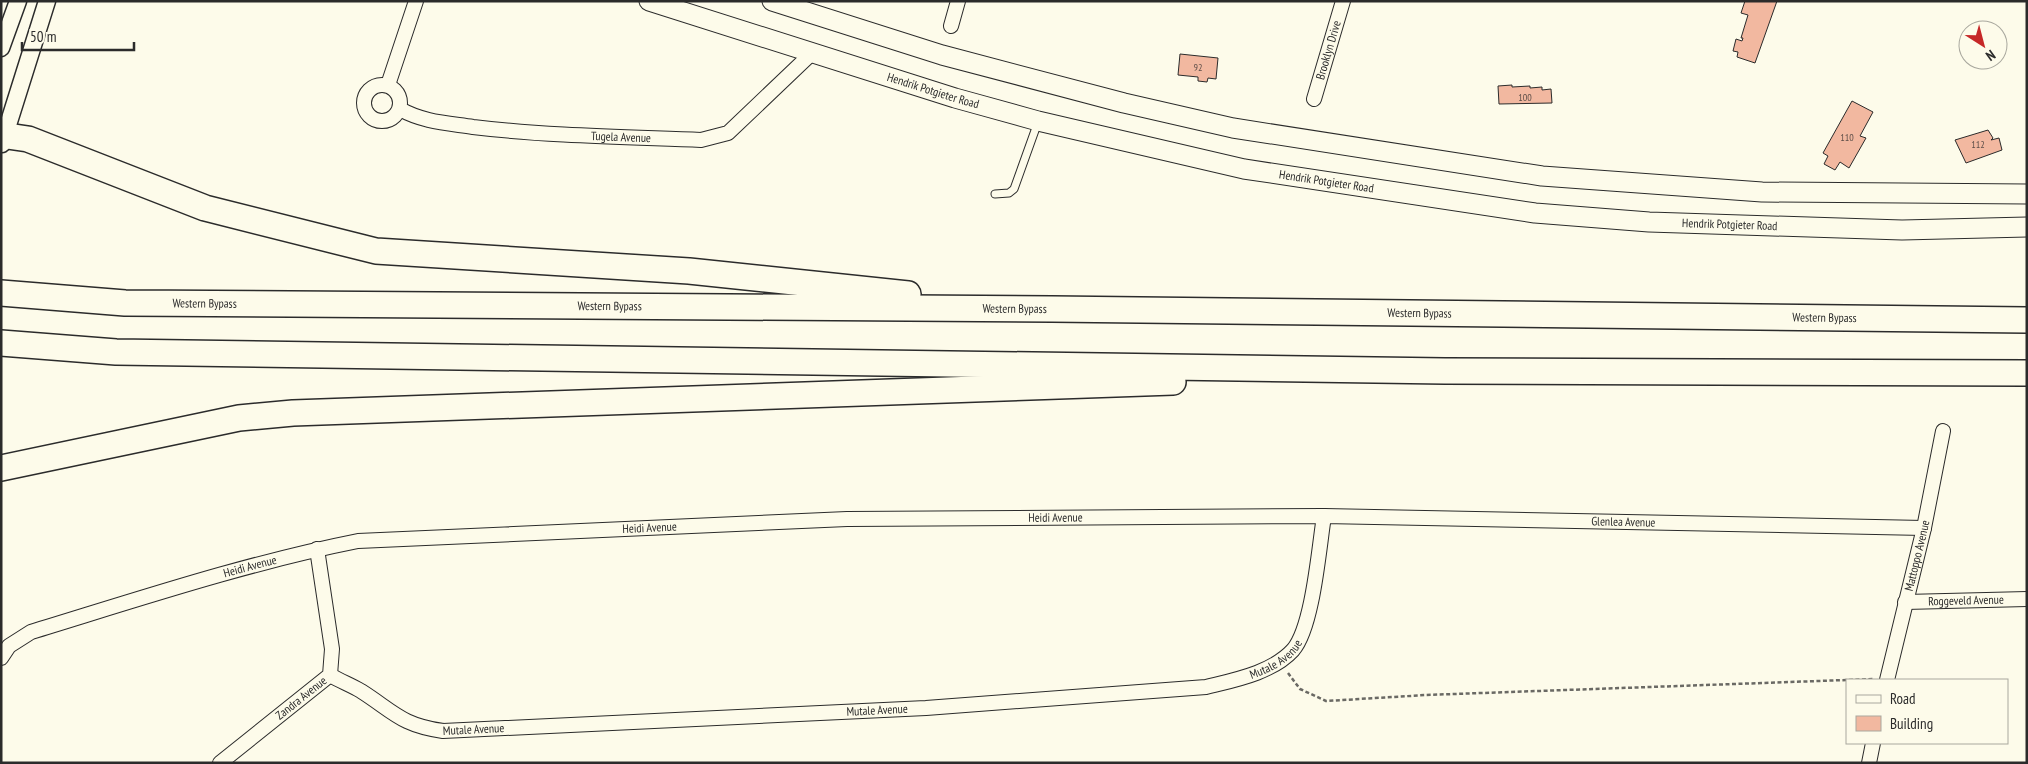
<svg xmlns="http://www.w3.org/2000/svg" width="2028" height="764" viewBox="0 0 2028 764" font-family="'PT Sans Narrow',sans-serif">
<rect width="100%" height="100%" fill="#fdfbea"/>
<g fill="#f2b8a0" stroke="#2b2b2b">
<polygon points="1745,1 1777,1 1755,63 1737,57 1738,52 1733,51 1736,39 1742,41 1743,38 1741,38 1748,15 1741,13"/>
<polygon points="1180,54 1218,58 1216,79 1208,78 1207,82 1198,81 1198,77 1178,75"/>
<polygon points="1512,85 1512,87 1530,86 1530,88 1542,87 1542,90 1551,89 1552,103 1499,104 1498,86"/>
<polygon points="1852,101 1873,112 1860,136 1866,138 1849,168 1840,162 1835,170 1824,164 1828,156 1823,153"/>
<polygon points="1988,130 1993,138 1991,140 1999,138 2002,150 1966,163 1955,140"/>
</g>
<g fill="none" stroke-linecap="round" stroke-linejoin="round">
<g stroke="#2b2b2b" stroke-width="9">
<polyline id="service" points="995,194 1009,193 1014,189 1038,122"/>
</g>
<g stroke="#2b2b2b" stroke-width="16">
<g id="minor">
<polyline points="951,26 958,1"/>
<circle cx="382" cy="103" r="18"/>
<polyline points="388,85 416,1"/>
<path id="s1" d="M1314 99 1343 1"/>
<path id="s2" d="M400 109C423 122 447 123 473 127 548 136 625 137 701 140L728 133 812 53"/>
<path id="s3" d="M1905 602 2027 599"/>
<path id="s4" d="M1 658 9 646 31 632C139 599 247 563 358 541L847 519 1324 516 1924 528"/>
<path id="s5" d="M330 675C340 681 351 685 361 691 394 712 401 725 443 731L926 708 1206 687C1234 680 1272 673 1293 650 1313 627 1319 547 1324 516"/>
<path id="s6" d="M1887 680 1924 528 1943 431"/>
<path id="s7" d="M220 763 330 675 332 649 317 549"/>
<polyline points="1869,763 1873,743"/>
</g>
</g>
<g stroke="#2b2b2b" stroke-width="19">
<g id="tertiary">
<polyline points="1,48 18,1"/>
<polyline points="2,144 47,1"/>
</g>
</g>
<g stroke="#2b2b2b" stroke-width="21">
<g id="secondary">
<path id="s8" d="M649 1 955 98 1038 121 1244 169 1535 213 1649 222 1902 230 2027 227"/>
<polyline points="772,1 942,55 1124,103 1233,128 1542,176 1762,192 2027,194"/>
</g>
</g>
<g stroke="#2b2b2b" stroke-width="28">
<g id="motorway">
<polyline points="1,135 28,139 205,208 376,251 689,271 908,294"/>
<path id="s9" d="M1 293 125 303 1052 309 2027 320"/>
<polyline points="1,343 116,352 1445,371 2027,373"/>
<polyline points="1,468 239,418 293,413 1173,382"/>
</g>
</g>
<polyline stroke="#6a6964" stroke-width="2.5" stroke-dasharray="4 2.5" stroke-linecap="butt" points="1288,673 1300,689 1326,701 1426,695 1874,679"/>
<use href="#service" stroke="#fdfbea" stroke-width="7"/>
<use href="#minor" stroke="#fdfbea" stroke-width="14"/>
<use href="#tertiary" stroke="#fdfbea" stroke-width="16"/>
<use href="#secondary" stroke="#fdfbea" stroke-width="19"/>
<use href="#motorway" stroke="#fdfbea" stroke-width="25"/>
</g>
<g text-anchor="middle" stroke-width="4" stroke-linejoin="round" paint-order="stroke">
<g font-size="10" fill="#5d4e48">
<text x="1198" y="71">92</text>
<text x="1525" y="101">100</text>
<text x="1847" y="141">110</text>
<text x="1978" y="148">112</text>
</g>
<g font-size="12" fill="#2b2b2b" stroke="#fdfbea">
<text dy="4" stroke="none"><textPath href="#s1" startOffset="51">Brooklyn Drive</textPath></text>
<text dy="4" stroke="none"><textPath href="#s8" startOffset="298">Hendrik Potgieter Road</textPath></text>
<text dy="4" stroke="none"><textPath href="#s2" startOffset="224">Tugela Avenue</textPath></text>
<text dy="4" stroke="none"><textPath href="#s8" startOffset="702">Hendrik Potgieter Road</textPath></text>
<text dy="4" stroke="none"><textPath href="#s8" startOffset="1108">Hendrik Potgieter Road</textPath></text>
<text dy="4" stroke="none"><textPath href="#s9" startOffset="204">Western Bypass</textPath></text>
<text dy="4" stroke="none"><textPath href="#s9" startOffset="609">Western Bypass</textPath></text>
<text dy="4" stroke="none"><textPath href="#s9" startOffset="1014">Western Bypass</textPath></text>
<text dy="4" stroke="none"><textPath href="#s9" startOffset="1419">Western Bypass</textPath></text>
<text dy="4" stroke="none"><textPath href="#s9" startOffset="1824">Western Bypass</textPath></text>
<text dy="4" stroke="none"><textPath href="#s4" startOffset="1078">Heidi Avenue</textPath></text>
<text dy="4" stroke="none"><textPath href="#s4" startOffset="1646">Glenlea Avenue</textPath></text>
<text dy="4" stroke="none"><textPath href="#s4" startOffset="672">Heidi Avenue</textPath></text>
<text dy="4" stroke="none"><textPath href="#s6" startOffset="128">Mattoppo Avenue</textPath></text>
<text dy="4" stroke="none"><textPath href="#s4" startOffset="269">Heidi Avenue</textPath></text>
<text dy="4" stroke="none"><textPath href="#s3" startOffset="61">Roggeveld Avenue</textPath></text>
<text dy="4" stroke="none"><textPath href="#s5" startOffset="968">Mutale Avenue</textPath></text>
<text dy="4" stroke="none"><textPath href="#s7" startOffset="104">Zandra Avenue</textPath></text>
<text dy="4" stroke="none"><textPath href="#s5" startOffset="562">Mutale Avenue</textPath></text>
<text dy="4" stroke="none"><textPath href="#s5" startOffset="158">Mutale Avenue</textPath></text>
</g>
</g>
<rect width="2028" height="764" fill="none" stroke="#2b2b2b" stroke-width="5"/>
<rect x="1846" y="679" width="162" height="65" fill="#fdfbea" stroke="#a9a89e"/>
<rect x="1856" y="695" width="25" height="8" fill="#fdfbea" stroke="#a9a89e"/>
<text x="1890" y="704" font-size="15" fill="#2b2b2b">Road</text>
<rect x="1856" y="716" width="25" height="15" fill="#f2b8a0" stroke="#a9a89e"/>
<text x="1890" y="729" font-size="15" fill="#2b2b2b">Building</text>
<g transform="translate(1983 45) rotate(144)"><circle r="24" fill="#fdfbea" stroke="#a9a89e"/>
<path d="M0-4L9 19L0 12L-9 19Z" fill="#c62828"/>
<text y="-8" font-size="14" font-weight="bold" text-anchor="middle" fill="#2b2b2b">N</text>
</g>
<path d="M22 42v8h112v-8" fill="none" stroke="#2b2b2b" stroke-width="2.5"/>
<text x="30" y="42" font-size="15" fill="#2b2b2b" stroke="#fdfbea" stroke-width="4" paint-order="stroke">50 m</text>
</svg>
